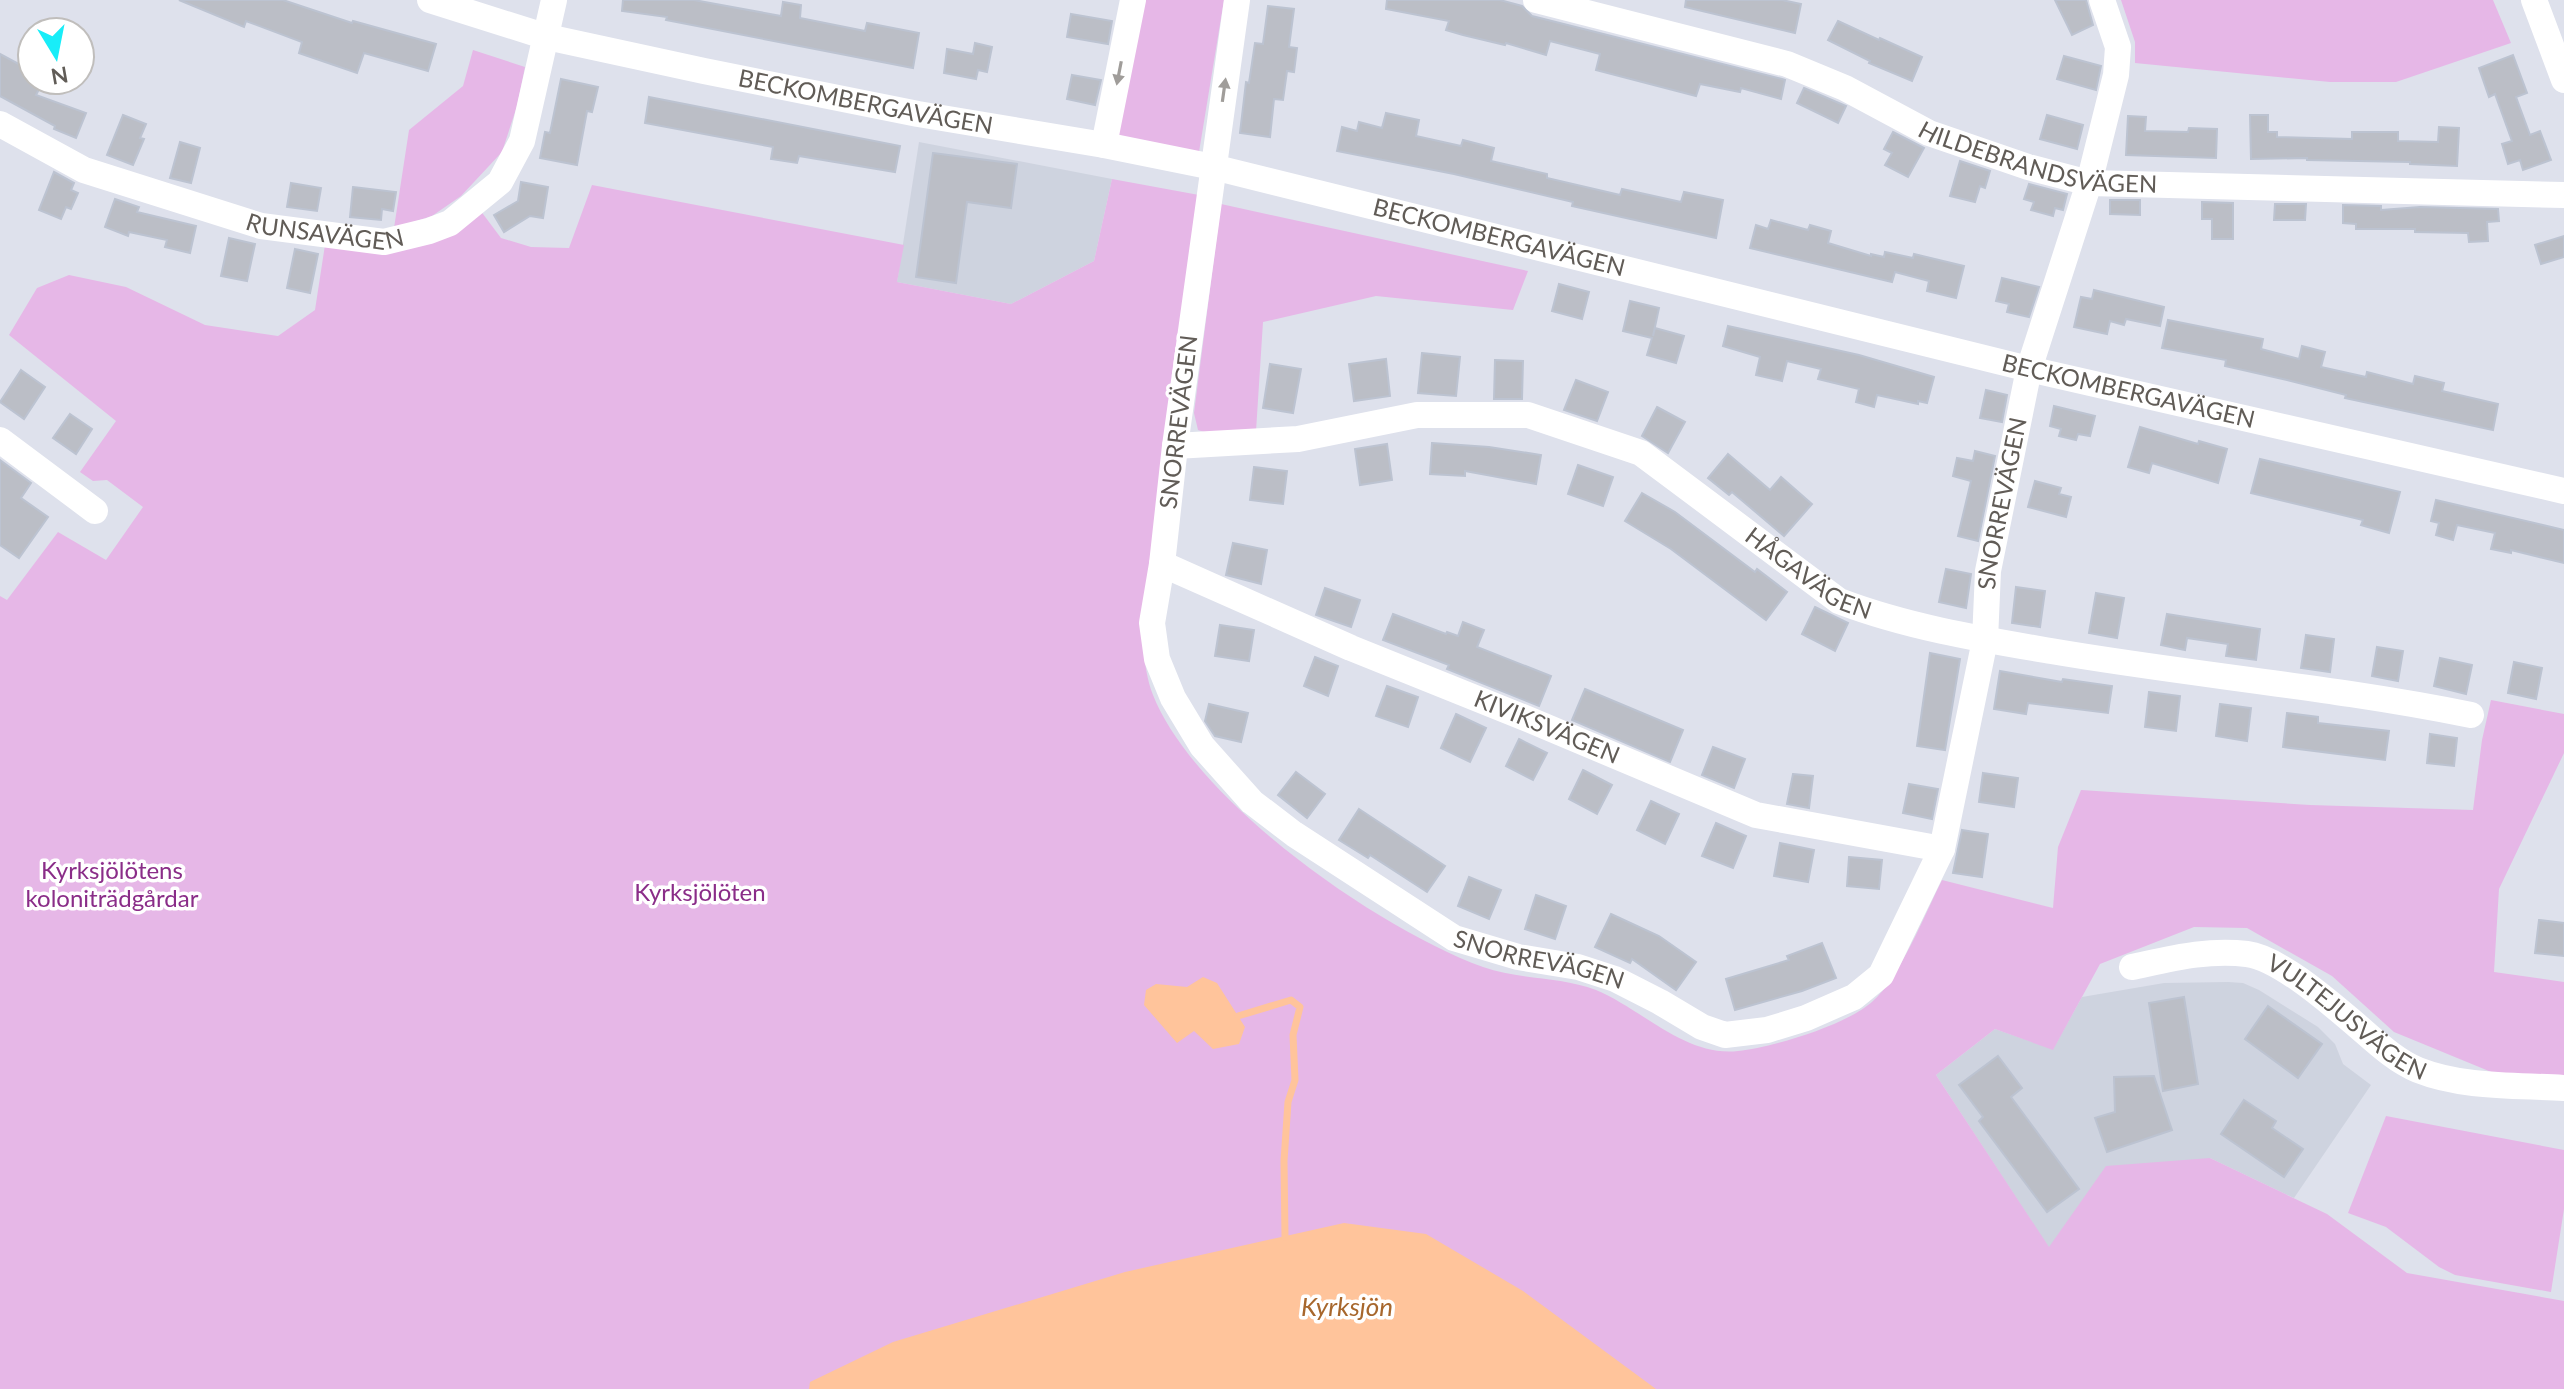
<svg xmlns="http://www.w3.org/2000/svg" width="2564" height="1389" viewBox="0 0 2564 1389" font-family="Lato,sans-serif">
<rect width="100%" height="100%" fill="#dee1ec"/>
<g fill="#ced3df">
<polygon points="919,142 1112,179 1094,261 1011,304 897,282"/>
<polygon points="2228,982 2243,983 2259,990 2318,1027 2335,1044 2343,1064 2371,1085 2294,1198 2210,1158 2049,1248 1936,1075 1995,1029 2053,1049 2082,997 2164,983"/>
</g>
<g fill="#e6b7e7">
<polygon points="1143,0 1224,0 1199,152 1118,137"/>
<polygon points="2121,0 2493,0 2511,43 2396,82 2330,82 2135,63 2135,42"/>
<polygon points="473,50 525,67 517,106 502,152 461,196 432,216 394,228 409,130 463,86"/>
<path d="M1112 179 1199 195 1143 648C1145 663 1147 680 1153 695 1195 801 1378 929 1483 967 1519 980 1560 976 1596 990 1642 1009 1685 1057 1738 1051 1774 1047 1847 1025 1873 1001 1899 979 1926 912 1942 880L2053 908 2058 847 2081 790 2310 805 2473 810 2482 740 2491 700 2564 714V753L2499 889 2494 972 2564 982V1079L2501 1076 2394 1032 2332 976 2247 928 2194 927 2100 964 2053 1050 1995 1029 1936 1075 2049 1247 2106 1166 2210 1158 2327 1214 2407 1273 2564 1301V1389H0V596L7 600 58 532 106 560 143 507 107 480 93 481 80 472 116 421 9 335 37 288 69 275 126 287 205 325 278 336 315 310 325 245 480 210 501 238 531 247 569 248 592 185 904 245 897 282 1011 304 1094 261Z"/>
<polygon points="1221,204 1528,271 1513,310 1376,296 1263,322 1256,431 1207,433 1198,430 1194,413"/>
<polygon points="2386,1116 2564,1150 2564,1209 2551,1292 2455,1275 2439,1267 2386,1227 2348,1213"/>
</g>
<g fill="#ffc49b">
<polygon points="1203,977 1217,983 1245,1027 1239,1044 1213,1049 1194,1031 1177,1043 1144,1005 1146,990 1156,984 1187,987"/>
<polygon points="1344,1223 1426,1234 1523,1291 1656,1389 809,1389 810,1382 893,1342 1125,1272"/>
</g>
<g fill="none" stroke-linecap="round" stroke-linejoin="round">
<polyline stroke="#ffc49b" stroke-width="7" points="1238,1016 1291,1000 1300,1007 1293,1035 1295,1080 1288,1102 1284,1161 1285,1237"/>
</g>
<g fill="#bbbec6" stroke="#bcc3d1" stroke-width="2">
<polygon points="179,0 283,0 352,23 353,21 436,44 428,71 364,53 357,73 299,53 302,42 246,21 244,27"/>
<polygon points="623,0 694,0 781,16 783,2 801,5 800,18 865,31 867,23 919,33 913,68 666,20 667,17 622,11"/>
<polygon points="1387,0 1500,0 1522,6 1532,16 1782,79 1785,80 1781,99 1741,88 1740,92 1700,84 1696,96 1596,70 1600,54 1550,41 1546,55 1506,43 1505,45 1463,35 1446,30 1449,21 1386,9"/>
<polygon points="1686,0 1782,0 1801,4 1795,33 1685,7"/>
<polygon points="2055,0 2086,0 2093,25 2072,35"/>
<polygon points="1268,6 1294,9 1289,47 1297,48 1294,72 1287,71 1283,100 1274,99 1270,137 1240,133 1246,82 1249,83 1255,43 1263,44"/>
<polygon points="1071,14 1112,21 1108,44 1067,37"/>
<polygon points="1838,21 1879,40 1880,38 1922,57 1912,81 1869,63 1870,61 1828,40"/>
<polygon points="975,43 992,47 987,72 978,70 976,79 944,73 947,49 973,54"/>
<polygon points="0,54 32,71 32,80 44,80 36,95 86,113 76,138 54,129 55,126 0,96"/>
<polygon points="2513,55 2527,93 2516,97 2530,135 2540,131 2551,160 2523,170 2520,160 2508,164 2502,144 2512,141 2495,94 2489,97 2479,68"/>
<polygon points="2064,56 2101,66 2096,90 2057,79"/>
<polygon points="1072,75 1101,80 1095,105 1067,99"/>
<polygon points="561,79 598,87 592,112 587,111 577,165 540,158 545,132 550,133"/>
<polygon points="1804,88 1846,106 1838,123 1797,103"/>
<polygon points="649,97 900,146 895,172 799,156 797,163 771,159 773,147 645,123"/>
<polygon points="1386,113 1419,120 1416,136 1461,146 1463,140 1494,148 1491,161 1547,174 1547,178 1620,195 1622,189 1681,202 1684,192 1723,200 1716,238 1572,206 1573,202 1454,174 1337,151 1342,127 1357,131 1359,122 1382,128"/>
<polygon points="123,115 146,124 140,138 144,139 133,165 107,155"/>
<polygon points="2047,115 2083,125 2077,149 2040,139"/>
<polygon points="2250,115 2268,115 2268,132 2277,132 2277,137 2352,139 2352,132 2398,132 2398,141 2438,142 2439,127 2459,128 2457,166 2410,164 2410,162 2307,160 2307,158 2251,159"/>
<polygon points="2128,116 2146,117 2145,131 2188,132 2189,128 2217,129 2216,158 2126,155"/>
<polygon points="1893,132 1924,148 1908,177 1885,165 1892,153 1884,149"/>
<polygon points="180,142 200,148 191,183 170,178"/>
<polygon points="933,153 1017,164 1011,208 967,202 956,283 916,277"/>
<polygon points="1960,161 1990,171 1985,188 1980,186 1975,202 1950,196"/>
<polygon points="54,172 74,183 71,190 78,193 71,209 66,207 61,219 39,210"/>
<polygon points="521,182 548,187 543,218 530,216 504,232 494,215 518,201"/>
<polygon points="291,183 321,188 317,211 287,207"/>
<polygon points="2029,184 2067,194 2063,210 2055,208 2053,216 2031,210 2034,202 2024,199"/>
<polygon points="353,187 396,192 393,211 382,209 381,220 350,217"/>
<polygon points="115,199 139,207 137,212 196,226 190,253 165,247 167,240 129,232 128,236 105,227"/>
<polygon points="2110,200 2140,200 2140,215 2110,214"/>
<polygon points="2202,202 2233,203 2233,239 2212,239 2212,219 2202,219"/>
<polygon points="2275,204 2306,204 2305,220 2274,220"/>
<polygon points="2343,205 2381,206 2381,210 2420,207 2498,209 2499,221 2487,222 2488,241 2469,242 2468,233 2415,232 2415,229 2356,229 2356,224 2343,223"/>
<polygon points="1771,220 1808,230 1810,225 1831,231 1828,243 1871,256 1871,254 1884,257 1885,252 1913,258 1914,254 1964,266 1956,298 1927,291 1929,281 1895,272 1892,282 1750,248 1756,225 1768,229"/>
<polygon points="2564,236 2564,257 2541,264 2535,245"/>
<polygon points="229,238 255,244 247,281 221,276"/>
<polygon points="295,249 318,254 310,293 287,288"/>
<polygon points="2002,278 2039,287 2029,317 2007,312 2009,304 1996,301"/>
<polygon points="1559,284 1589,292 1582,319 1552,311"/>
<polygon points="2094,290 2164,307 2160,326 2126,319 2124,325 2110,321 2107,334 2074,327 2081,297 2092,299"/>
<polygon points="1630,301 1659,308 1653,336 1655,328 1684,336 1676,363 1647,355 1652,338 1623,331"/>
<polygon points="2168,320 2263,339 2261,349 2299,359 2302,346 2325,352 2321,367 2366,377 2367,372 2413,384 2415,376 2444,383 2442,391 2498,404 2493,430 2345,398 2346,395 2287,380 2225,366 2226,360 2162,348"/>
<polygon points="1728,326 1859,355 1934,377 1927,403 1918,401 1918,404 1877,395 1874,407 1856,402 1859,389 1818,379 1821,369 1787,361 1782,381 1756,375 1760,357 1723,346"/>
<polygon points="1422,353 1460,357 1456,396 1418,393"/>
<polygon points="1386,359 1390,396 1354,401 1349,364"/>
<polygon points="1495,360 1523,361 1522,399 1494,399"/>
<polygon points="1270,364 1301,369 1293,413 1263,408"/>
<polygon points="21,370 45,387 24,419 0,402"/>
<polygon points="1576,380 1608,392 1597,421 1564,410"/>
<polygon points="1986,390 2007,395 2002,422 1980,418"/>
<polygon points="2054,406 2095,416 2090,436 2078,434 2076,440 2059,436 2061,429 2050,426"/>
<polygon points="1657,407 1685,422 1668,453 1642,436"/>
<polygon points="70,414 92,429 76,454 53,438"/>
<polygon points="2140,427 2198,444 2199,441 2227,449 2218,483 2152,463 2149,473 2128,467"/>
<polygon points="1432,443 1489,447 1541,455 1536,484 1465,471 1465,476 1430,474"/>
<polygon points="1387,444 1392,480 1360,485 1355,449"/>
<polygon points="1975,451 1995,456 1978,541 1958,536 1971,481 1953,476 1957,458 1973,461"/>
<polygon points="1728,454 1770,490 1781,477 1812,504 1784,536 1732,492 1729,495 1708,478"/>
<polygon points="2260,459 2400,492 2389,533 2361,525 2363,520 2251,493"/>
<polygon points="0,460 31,483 21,498 48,517 19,558 0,545"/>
<polygon points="1578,465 1613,477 1603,506 1568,494"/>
<polygon points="1254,467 1287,471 1283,504 1250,500"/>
<polygon points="2035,481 2061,488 2059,494 2071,497 2066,517 2028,507"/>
<polygon points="1642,493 1675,512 1755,572 1757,569 1787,592 1766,620 1671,549 1625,521"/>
<polygon points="2436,500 2564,530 2564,563 2511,550 2511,553 2491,549 2495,533 2457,525 2453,540 2436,535 2439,523 2431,521"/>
<polygon points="1233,543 1267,550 1261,584 1226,575"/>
<polygon points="1946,569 1971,574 1966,608 1939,602"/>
<polygon points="2016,587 2045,591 2040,627 2012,623"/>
<polygon points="1325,588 1360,600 1351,627 1316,615"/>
<polygon points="2096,593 2124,598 2117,638 2089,633"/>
<polygon points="1815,607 1848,623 1835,651 1802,634"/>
<polygon points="1393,614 1446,634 1447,632 1458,636 1463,622 1484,630 1477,647 1551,676 1539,706 1447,669 1449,665 1383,640"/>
<polygon points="2167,614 2260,629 2256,660 2226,656 2228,644 2187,638 2185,650 2161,645"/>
<polygon points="1220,625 1254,630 1249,661 1215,656"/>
<polygon points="2306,635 2334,639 2330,672 2301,668"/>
<polygon points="2377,647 2403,651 2398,681 2372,676"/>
<polygon points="1930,653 1960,659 1945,750 1917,746"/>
<polygon points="1315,657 1338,666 1328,696 1304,686"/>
<polygon points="2440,658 2472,665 2466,694 2434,686"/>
<polygon points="2514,662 2542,668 2536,699 2508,693"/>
<polygon points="2000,671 2062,682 2063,679 2112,686 2108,713 2028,703 2026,714 1994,709"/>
<polygon points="1387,686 1418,697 1408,727 1376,716"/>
<polygon points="1585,689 1683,730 1670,762 1572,720"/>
<polygon points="2149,692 2180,696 2176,731 2145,727"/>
<polygon points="1209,704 1248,713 1241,742 1215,736 1205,721"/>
<polygon points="2220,704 2251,708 2247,741 2216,736"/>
<polygon points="2287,713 2318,717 2318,723 2389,731 2385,760 2283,747"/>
<polygon points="1456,714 1486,728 1470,762 1441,748"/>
<polygon points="2430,734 2457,738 2454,766 2427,763"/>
<polygon points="1519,739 1547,753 1533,780 1506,766"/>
<polygon points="1713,747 1745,759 1734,788 1702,775"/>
<polygon points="1583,770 1612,785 1597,814 1569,799"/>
<polygon points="1296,772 1325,794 1307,818 1278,795"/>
<polygon points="1983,773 2018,778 2014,807 1979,802"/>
<polygon points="1793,774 1813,776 1809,808 1787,804"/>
<polygon points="1909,784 1938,789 1932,819 1903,813"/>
<polygon points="1651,801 1679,814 1665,844 1637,830"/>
<polygon points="1359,809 1445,866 1427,892 1370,855 1368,858 1339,840"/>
<polygon points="1716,823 1746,836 1733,868 1702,856"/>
<polygon points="1962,830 1988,834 1982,877 1953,873"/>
<polygon points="1780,843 1814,850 1808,882 1774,876"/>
<polygon points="1849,857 1882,860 1879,889 1847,886"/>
<polygon points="1469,877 1501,890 1489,919 1458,906"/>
<polygon points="1536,895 1566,906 1555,939 1525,929"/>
<polygon points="1611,914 1659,936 1696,962 1676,990 1632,959 1630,963 1595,947"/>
<polygon points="2539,920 2564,923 2564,956 2535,953"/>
<polygon points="1822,943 1836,978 1802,991 1735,1010 1726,979 1789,960 1787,956"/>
<polygon points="2184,997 2198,1084 2163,1091 2149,1003"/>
<polygon points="2268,1006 2322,1044 2298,1078 2245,1039"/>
<polygon points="1998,1056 2022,1088 2011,1097 2079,1189 2047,1212 1979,1121 1983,1117 1959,1085"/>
<polygon points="2154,1076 2172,1130 2107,1152 2095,1118 2115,1112 2114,1077"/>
<polygon points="2244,1100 2276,1121 2272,1128 2303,1149 2284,1177 2221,1134"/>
</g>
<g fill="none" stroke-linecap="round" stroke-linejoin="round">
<g stroke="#fff" stroke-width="26">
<path id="s1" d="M430 0 547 37 704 71 918 114 1104 145 1213 167 2029 369 2564 491"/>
<path id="s2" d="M1237 0 1175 446 1162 564 1152 623 1157 659 1173 698 1202 746 1252 802 1294 834 1454 938 1518 957 1578 967 1615 979 1660 1002 1702 1027 1725 1035 1767 1030 1806 1018 1854 997 1881 975 1942 849 1985 640 1988 571 2029 369 2089 183 2116 75 2118 47 2102 0"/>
<path id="s3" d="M1536 0 1787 64 1845 88 1929 133 2028 167 2089 183 2564 195"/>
<polyline points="2534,0 2564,80"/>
<path id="s4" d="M0 124 84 170 261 226 384 242 429 231 450 223 500 182 522 141 554 0"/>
<polyline points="1104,145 1133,0"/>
<polyline points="0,440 95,511"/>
<path id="s5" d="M1175 446 1298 439 1417 415H1528L1641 453 1839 601C1907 627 1980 639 2051 651 2191 675 2333 687 2471 715"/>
<path id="s6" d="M1162 564 1351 648 1530 720 1756 815 1942 849"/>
<path id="s7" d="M2132 967C2170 959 2207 949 2247 954 2279 958 2329 1002 2354 1023 2374 1040 2394 1060 2418 1070 2463 1088 2517 1085 2564 1088"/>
</g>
</g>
<defs><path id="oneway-solid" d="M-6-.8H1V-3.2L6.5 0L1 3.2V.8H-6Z" transform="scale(2)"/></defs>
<g fill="#a09d9a">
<use href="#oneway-solid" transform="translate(1119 73) rotate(101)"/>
<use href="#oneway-solid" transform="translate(1224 90) rotate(-82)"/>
</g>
<g text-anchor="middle" stroke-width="7" stroke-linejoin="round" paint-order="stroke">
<g font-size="24" fill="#615c57" stroke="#fff">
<text dy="8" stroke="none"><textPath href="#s1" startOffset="448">BECKOMBERGAVÄGEN</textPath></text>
<text dy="8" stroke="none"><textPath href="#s3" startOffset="530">HILDEBRANDSVÄGEN</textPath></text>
<text dy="8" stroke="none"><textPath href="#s4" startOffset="346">RUNSAVÄGEN</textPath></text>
<text dy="8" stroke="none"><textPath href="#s1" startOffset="1096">BECKOMBERGAVÄGEN</textPath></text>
<text dy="8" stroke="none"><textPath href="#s1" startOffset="1744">BECKOMBERGAVÄGEN</textPath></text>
<text transform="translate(1179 422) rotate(-83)" y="8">SNORREVÄGEN</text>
<text dy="8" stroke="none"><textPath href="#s2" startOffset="2034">SNORREVÄGEN</textPath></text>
<text dy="8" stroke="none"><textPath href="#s5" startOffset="682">HÅGAVÄGEN</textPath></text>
<text dy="8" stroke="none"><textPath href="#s6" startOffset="418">KIVIKSVÄGEN</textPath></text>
<text dy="8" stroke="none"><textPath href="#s2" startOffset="1170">SNORREVÄGEN</textPath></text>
<text dy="8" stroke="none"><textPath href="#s7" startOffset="236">VULTEJUSVÄGEN</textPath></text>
</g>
<g font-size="24" fill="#8a2d88" stroke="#fff">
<text x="112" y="879">Kyrksjölötens<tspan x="112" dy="28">koloniträdgårdar</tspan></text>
<text x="700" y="901">Kyrksjölöten</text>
</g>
<g font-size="26" font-style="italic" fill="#a7672d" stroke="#fff">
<text x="1347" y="1316">Kyrksjön</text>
</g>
</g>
<g transform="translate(56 56) rotate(170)"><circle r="38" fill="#ffffff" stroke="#c0bebc" stroke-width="2"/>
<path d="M0-6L14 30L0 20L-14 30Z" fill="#18edf8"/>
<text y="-12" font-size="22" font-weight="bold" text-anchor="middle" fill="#615c57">N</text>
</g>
</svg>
